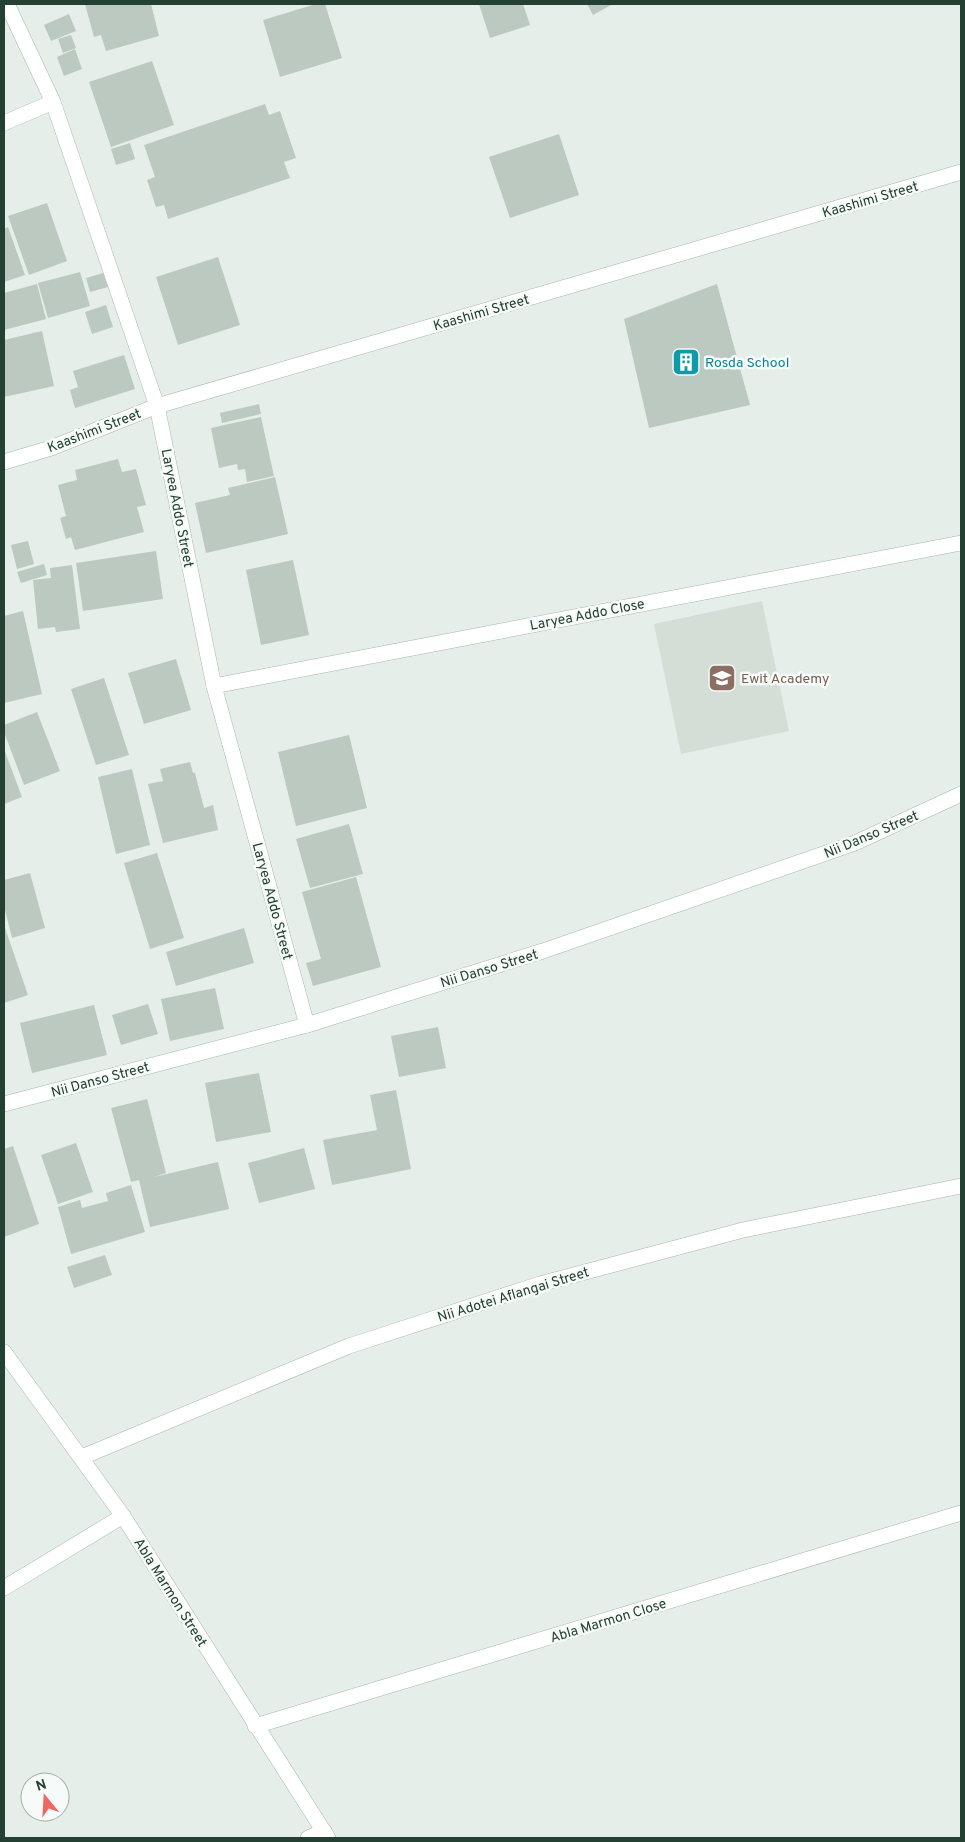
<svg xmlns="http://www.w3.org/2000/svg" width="965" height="1842" viewBox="0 0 965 1842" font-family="Overpass,sans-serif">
<rect width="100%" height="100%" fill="#e6eee9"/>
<polygon fill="#d4ded7" points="762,601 789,731 681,754 654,624"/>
<g fill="#bbc9c1">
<polygon points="85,4 151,4 159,36 106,51 101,35 94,37"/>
<polygon points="316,4 325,4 342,58 280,77 263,20"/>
<polygon points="479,4 523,4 530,25 490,38"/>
<polygon points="587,4 613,4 593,15"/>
<polygon points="69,14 76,31 51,41 44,25"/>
<polygon points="71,35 76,48 63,53 58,39"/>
<polygon points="75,49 82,69 64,76 57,57"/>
<polygon points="152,61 174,125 111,147 89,82"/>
<polygon points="265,104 269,115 280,111 296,158 284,162 290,178 168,219 164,205 156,207 147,180 155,177 144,145"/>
<polygon points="559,134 579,195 510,218 489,157"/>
<polygon points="130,143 135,159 116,165 111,149"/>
<polygon points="47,203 67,261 29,275 8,216"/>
<polygon points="8,227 25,275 4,282 4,229"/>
<polygon points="218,257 240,325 178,345 156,277"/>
<polygon points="80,272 90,306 48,318 38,283"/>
<polygon points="103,273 108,287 90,292 86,278"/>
<polygon points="37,284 46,319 4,330 4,293"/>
<polygon points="717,284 750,405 649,428 624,319"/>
<polygon points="106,305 113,327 92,334 85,312"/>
<polygon points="42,331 54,386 4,397 4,340"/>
<polygon points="124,355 135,389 75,408 70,390 78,387 73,371"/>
<polygon points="259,404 261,414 222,423 220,413"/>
<polygon points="261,417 274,476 247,482 245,469 238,470 237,464 219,468 211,428"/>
<polygon points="118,459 122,472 136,469 146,505 137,507 144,532 75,550 71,537 66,539 60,518 66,516 58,485 77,480 75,470"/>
<polygon points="275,477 288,534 206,553 195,503 230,495 228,488"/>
<polygon points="28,541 34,564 17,569 11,545"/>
<polygon points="156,551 163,599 83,611 76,563"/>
<polygon points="293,560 309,635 261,645 246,570"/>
<polygon points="44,564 47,575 21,583 17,572"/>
<polygon points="72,565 80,629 56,632 55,627 38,629 33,580 51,578 50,568"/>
<polygon points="23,611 42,694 4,703 4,616"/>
<polygon points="176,659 191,710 144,724 128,673"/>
<polygon points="104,678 129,755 96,765 71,689"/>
<polygon points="37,712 60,771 24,785 4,732 4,725"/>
<polygon points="349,735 367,808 296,826 278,752"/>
<polygon points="4,749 22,797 4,804"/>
<polygon points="190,762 193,773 195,773 204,808 213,805 218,830 163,843 148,784 163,781 160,769"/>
<polygon points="132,769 150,845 116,854 98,777"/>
<polygon points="349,824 363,874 310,888 296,839"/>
<polygon points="157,853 184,938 150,949 124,863"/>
<polygon points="30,873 45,928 12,938 4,906 4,880"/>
<polygon points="356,877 381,967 313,986 306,963 321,959 302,892"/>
<polygon points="4,925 28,995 4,1003"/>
<polygon points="244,928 254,963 176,986 166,952"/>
<polygon points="215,988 224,1029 170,1041 161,999"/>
<polygon points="148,1004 158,1034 121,1045 112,1015"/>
<polygon points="94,1005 107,1055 32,1073 20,1023"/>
<polygon points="438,1027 446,1068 399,1077 391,1036"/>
<polygon points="259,1073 271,1132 216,1142 205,1083"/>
<polygon points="396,1090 411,1169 332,1185 323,1140 377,1130 370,1095"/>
<polygon points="147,1099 166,1173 154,1177 218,1162 229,1209 150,1227 139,1180 131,1182 111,1108"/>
<polygon points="76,1143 93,1192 58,1204 41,1155"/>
<polygon points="13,1146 39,1224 4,1237 4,1149"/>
<polygon points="304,1148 315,1189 259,1203 248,1163"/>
<polygon points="131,1185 145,1232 71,1254 58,1207 80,1200 82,1208 108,1201 106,1193"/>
<polygon points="105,1255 112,1275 74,1288 67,1267"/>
</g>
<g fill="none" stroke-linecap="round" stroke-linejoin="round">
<g stroke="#a8b6af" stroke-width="16">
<g id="street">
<polyline points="7,4 53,102 157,406 214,686 307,1025"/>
<polyline points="4,123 53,102"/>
<polyline points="4,462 51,448 157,406 961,172"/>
<polyline points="214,686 961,543"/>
<polyline points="4,1352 123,1516 328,1838"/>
<polyline points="82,1457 349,1346 540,1284 743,1230 961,1186"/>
<polyline points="4,1588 123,1516"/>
<polyline points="255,1726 961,1513"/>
<polyline points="308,1838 324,1831"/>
</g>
</g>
<g stroke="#a4baae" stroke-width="16">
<polyline id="secondary" points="4,1104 307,1025 543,951 855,843 961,794"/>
</g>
<use href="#street" stroke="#fff" stroke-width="15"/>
<use href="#secondary" stroke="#fff" stroke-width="15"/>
</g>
<defs>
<g id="building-square" transform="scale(1.4375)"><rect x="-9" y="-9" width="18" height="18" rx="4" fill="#0f9aa8" stroke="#f6faf8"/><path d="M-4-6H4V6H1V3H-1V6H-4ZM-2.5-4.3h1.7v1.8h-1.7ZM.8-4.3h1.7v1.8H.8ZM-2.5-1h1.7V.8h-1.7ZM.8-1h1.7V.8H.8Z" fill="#fff"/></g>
<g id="school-square" transform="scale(1.4375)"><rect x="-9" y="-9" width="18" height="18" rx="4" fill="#8d6e63" stroke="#f6faf8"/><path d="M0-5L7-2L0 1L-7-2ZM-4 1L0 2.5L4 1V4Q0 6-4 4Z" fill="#fff"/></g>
</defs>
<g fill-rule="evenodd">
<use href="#building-square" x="686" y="362"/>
<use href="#school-square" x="722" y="678"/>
</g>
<g text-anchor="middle" stroke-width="5" stroke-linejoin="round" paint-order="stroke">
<g font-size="14" fill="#244033" stroke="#f6faf8">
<text transform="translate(870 199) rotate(-16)" y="5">Kaashimi Street</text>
<text transform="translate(481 312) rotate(-16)" y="5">Kaashimi Street</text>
<text transform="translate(94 430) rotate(-21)" y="5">Kaashimi Street</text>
<text transform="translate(178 508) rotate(79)" y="5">Laryea Addo Street</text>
<text transform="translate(587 614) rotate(-11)" y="5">Laryea Addo Close</text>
<text transform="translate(871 834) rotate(-23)" y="5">Nii Danso Street</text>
<text transform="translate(273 901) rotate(75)" y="5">Laryea Addo Street</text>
<text transform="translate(489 968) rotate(-17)" y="5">Nii Danso Street</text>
<text transform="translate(100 1079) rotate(-15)" y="5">Nii Danso Street</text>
<text transform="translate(513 1294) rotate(-17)" y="5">Nii Adotei Aflangai Street</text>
<text transform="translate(171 1592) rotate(58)" y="5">Abla Marmon Street</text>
<text transform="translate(608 1620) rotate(-17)" y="5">Abla Marmon Close</text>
</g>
<g font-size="14" fill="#0d838f" stroke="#f6faf8" text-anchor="start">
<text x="705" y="367">Rosda School</text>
</g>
<g font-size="14" fill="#785e54" stroke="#f6faf8" text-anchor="start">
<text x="741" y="683">Ewit Academy</text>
</g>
</g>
<rect width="965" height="1842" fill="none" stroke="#244033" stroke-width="10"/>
<g transform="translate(45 1797) rotate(342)"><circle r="24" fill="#f6faf8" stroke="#a2b0a9"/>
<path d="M0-4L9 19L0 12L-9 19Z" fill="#ef6762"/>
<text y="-8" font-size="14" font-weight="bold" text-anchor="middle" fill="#244033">N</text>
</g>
</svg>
